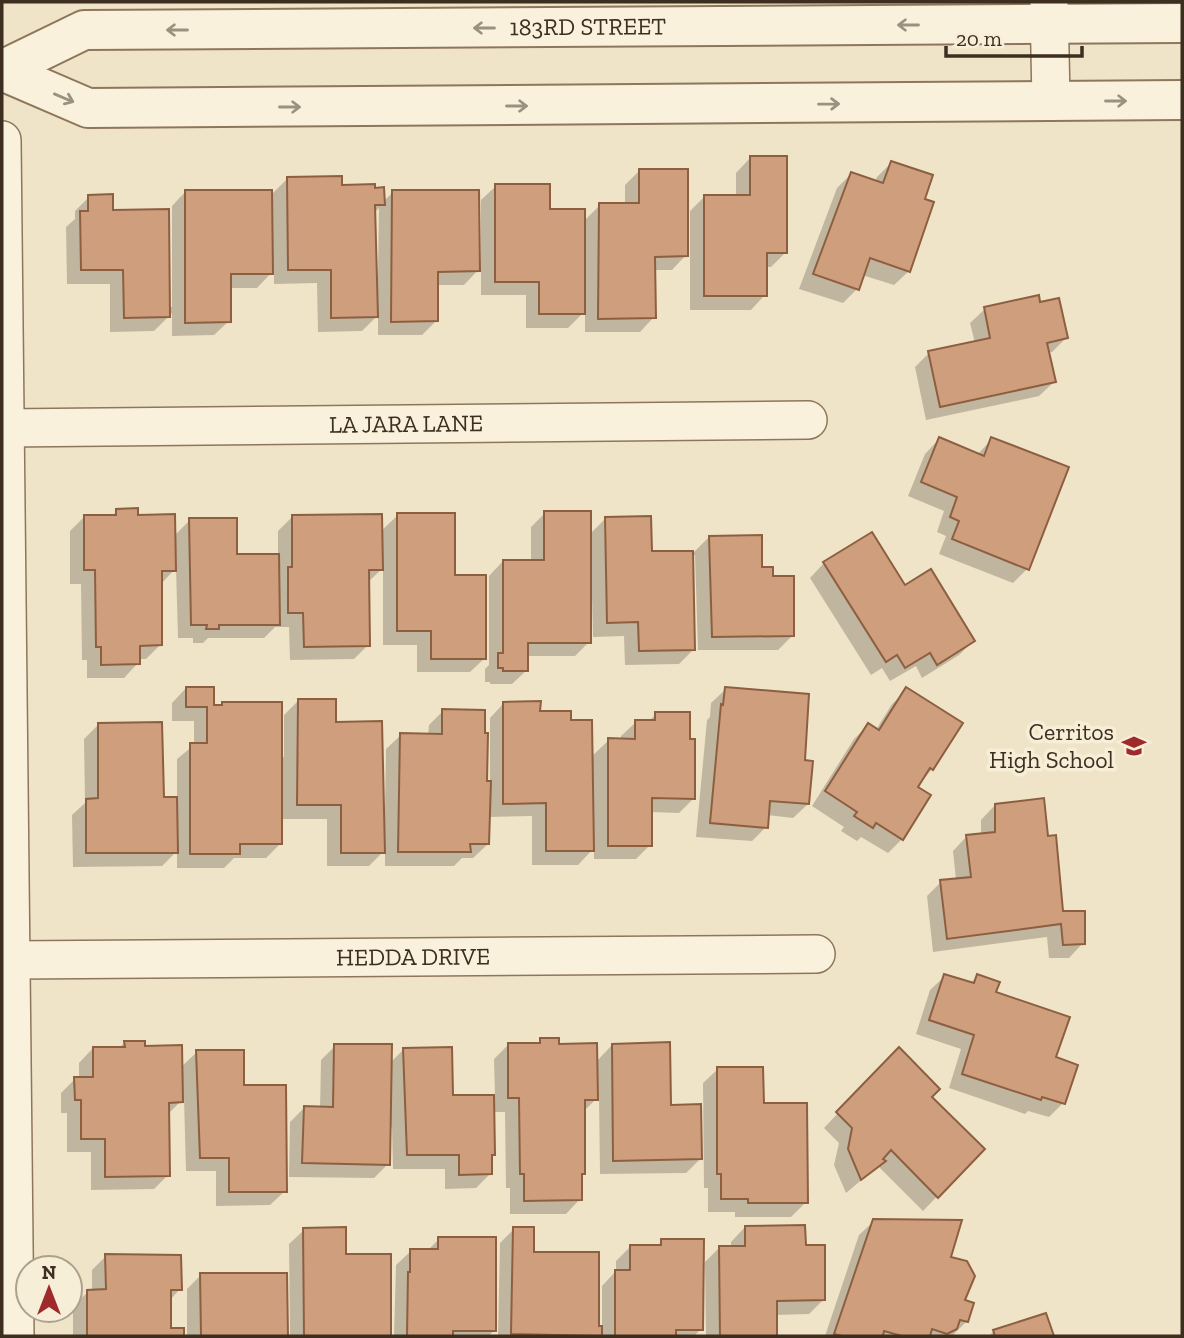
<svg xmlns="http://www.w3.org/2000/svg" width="1184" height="1338" viewBox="0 0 1184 1338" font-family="'Zilla Slab',serif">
<rect width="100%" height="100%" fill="#f0e4c8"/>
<g fill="#0003" fill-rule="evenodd">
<polygon points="750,158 786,252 771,267 765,267 765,295 751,310 690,310 690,211 704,197 736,197 736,173"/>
<polygon points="891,163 923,200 909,271 894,285 862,275 857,289 843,303 799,289 837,188 851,174 875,182 877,177"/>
<path d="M639 171 686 255 672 270H653L654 317 640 332H585V311L568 328H526V295H481V267L464 285H437V320L422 335H378V315L362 331 318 332 317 283 274 284V270L257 288H229V321L214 335 172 336V313L154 331 110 332V284H67L66 227 75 219V211L89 197 112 212 168 307H172V206L186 191 270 196 287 179 340 187 383 202 393 192 478 267H481V200L496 186 548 210 583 222 600 205H625V185ZM379 208 378 274 375 275 373 214Z"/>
<polygon points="1039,304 1066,338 1052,352 1047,353 1054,382 1039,396 926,420 915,367 929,353 975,343 970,323 985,309"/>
<polygon points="939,439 977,455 992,439 1027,569 1013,583 939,554 946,536 937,532 944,511 908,496 925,454"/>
<polygon points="117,511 136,517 174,536 190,520 236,555 278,555 278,531 292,517 381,531 398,515 453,577 485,658 470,672 417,672 417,645 383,645 383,568 367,583 368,645 354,659 290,660 289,627 275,627 264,638 208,638 203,643 193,643 193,638 178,638 176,568 161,584 161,644 146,659 138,659 138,663 124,678 87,678 87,660 82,660 81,584 70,584 70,531 84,517 111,517"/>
<polygon points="545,513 589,535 606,518 650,553 694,552 709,537 771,578 793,635 778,650 698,650 695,555 692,555 693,650 679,664 625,665 624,636 593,637 592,596 589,596 589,642 575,656 526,656 527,670 512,684 490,684 490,682 485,682 485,669 489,665 489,576 503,561 531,561 531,527"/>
<polygon points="824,563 904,587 973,641 959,655 922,678 916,666 890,681 882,668 871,675 810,578"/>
<polygon points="186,688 280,757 284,757 284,715 299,700 334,724 382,808 385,808 386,749 401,735 428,736 429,725 443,711 485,783 490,783 490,718 504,703 569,722 591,757 609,740 621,740 621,736 636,722 648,722 656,714 689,740 694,798 679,813 650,812 650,845 636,859 594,859 594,848 578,865 532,865 532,816 488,817 488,844 473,858 462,858 454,866 385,866 385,850 369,866 327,866 327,819 280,819 280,844 266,858 234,858 224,868 177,868 177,851 162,866 73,867 72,815 85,803 84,739 98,725 162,799 177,799 177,759 194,745 194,721 172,721 172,703"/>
<polygon points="726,689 803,761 808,804 793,818 767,815 766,827 752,841 696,837 707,720 710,717 711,703"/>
<polygon points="907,690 932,769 916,788 902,839 888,853 861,837 857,841 841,831 844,827 812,806 854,739 868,725 876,730 892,704"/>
<polygon points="995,805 1046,838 1062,913 1083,943 1069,958 1049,958 1047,937 933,952 927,896 941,882 956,880 953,851 967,836 981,835 981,820"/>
<polygon points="945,976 970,984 977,976 1053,1058 1063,1103 1049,1117 1028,1111 1025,1114 949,1088 961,1049 916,1034 930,990"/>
<polygon points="541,1040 596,1062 612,1045 669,1107 700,1159 686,1173 600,1174 599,1096 583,1112 583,1174 580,1177 580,1199 566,1214 510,1214 510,1188 506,1188 505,1112 493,1112 493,1154 490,1157 490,1174 476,1188 445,1189 445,1169 393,1169 392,1127 389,1128 388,1164 374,1178 289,1177 290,1122 304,1108 320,1109 321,1060 335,1046 390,1063 404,1049 451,1097 495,1097 494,1059 508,1045 536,1045"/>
<polygon points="125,1042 144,1048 180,1068 197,1052 243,1086 285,1191 270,1205 216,1206 216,1171 186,1171 184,1098 167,1115 168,1175 154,1189 91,1190 91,1152 67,1152 67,1113 61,1113 61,1093 75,1079 79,1079 79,1063 93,1048 119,1048"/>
<polygon points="885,1063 930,1097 983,1149 923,1211 878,1166 846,1193 834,1165 839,1143 824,1128"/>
<polygon points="718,1069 762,1104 806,1202 791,1217 735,1217 735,1212 708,1212 708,1188 704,1188 703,1083"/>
<polygon points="874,1221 963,1302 967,1321 952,1336 825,1336 859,1235"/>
<polygon points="745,1227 804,1247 823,1300 809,1314 775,1315 775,1336 706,1336 705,1262 719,1248 731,1248 731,1242"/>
<polygon points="514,1229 532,1254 597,1328 602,1328 602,1286 616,1271 616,1261 631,1246 657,1246 662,1241 701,1329 694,1336 498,1336 500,1243"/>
<polygon points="304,1230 344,1255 389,1255 390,1336 290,1336 289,1244"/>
<polygon points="439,1239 494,1331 488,1336 394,1336 396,1265 411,1251 427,1251"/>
<polygon points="106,1256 180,1289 170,1300 170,1330 182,1330 182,1336 73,1336 73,1306 88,1292 92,1291 92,1270"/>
<polygon points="285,1274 286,1336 187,1336 187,1289 201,1275"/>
<polygon points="1045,1315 1052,1336 989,1336 994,1331"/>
</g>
<g fill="#cf9f7d" stroke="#8d5f41" stroke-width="2">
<polygon points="750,156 787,156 787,253 767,253 767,296 704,296 704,195 750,195"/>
<polygon points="891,161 933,175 925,199 934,202 910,272 870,258 859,290 813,274 851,172 883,183"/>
<polygon points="639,169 688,169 688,256 655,257 656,318 598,319 599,203 639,203"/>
<polygon points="342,176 342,185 375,184 375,188 384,187 385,205 375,205 378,317 331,318 331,270 288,270 287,177"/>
<polygon points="495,184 550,184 550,209 585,209 585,314 539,314 539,282 495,282"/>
<polygon points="185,190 272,190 273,274 231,274 231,322 185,323"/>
<polygon points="392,190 479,190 480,271 438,272 438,321 391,322"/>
<polygon points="113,194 113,210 169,209 170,317 124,318 123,270 81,270 80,211 88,211 88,195"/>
<polygon points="1039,295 1040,302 1059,298 1068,338 1047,343 1056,382 940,407 928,351 990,338 984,307"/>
<polygon points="939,437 984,456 991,437 1069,467 1029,570 952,539 959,521 950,517 957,497 921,482"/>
<polygon points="138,508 138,515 175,514 176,571 162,571 162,645 140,646 140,664 101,665 101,647 96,647 95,570 84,570 84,515 116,515 116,509"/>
<polygon points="544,511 591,511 591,643 528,643 528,671 503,671 503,668 498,668 498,653 503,653 503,560 544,560"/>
<polygon points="397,513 455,513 455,575 486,575 486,659 431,659 431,631 397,631"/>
<polygon points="382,514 383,570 369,570 370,646 304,647 303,613 288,613 288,567 292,567 292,515"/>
<polygon points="651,516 652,551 693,551 695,650 639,651 638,622 607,623 605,517"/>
<polygon points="189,518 237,518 237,554 279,554 280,625 219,625 219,629 206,629 207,625 191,625"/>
<polygon points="872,532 905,585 931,569 975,641 937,665 930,653 905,668 897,655 886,662 823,562"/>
<polygon points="762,535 762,567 773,567 773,576 794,576 794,636 712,637 709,536"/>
<polygon points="186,687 214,687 214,705 222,705 222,702 282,702 282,844 240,844 240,854 190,854 190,743 207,743 207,707 186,707"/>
<polygon points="725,687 809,694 805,760 813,761 809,804 770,801 768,828 710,823 721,704 723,705"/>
<polygon points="906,687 963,723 933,770 930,768 918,787 931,795 903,840 876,823 873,828 854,816 857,812 825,791 868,723 879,730"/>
<polygon points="298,699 336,699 336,722 382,721 385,853 341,853 341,805 297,805"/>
<polygon points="541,701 540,711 571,711 571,720 592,720 594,851 546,851 546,803 503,804 503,702"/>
<polygon points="442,709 485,710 485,733 488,733 487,781 491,781 489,844 470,844 471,852 398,852 400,733 442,734"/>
<polygon points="655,712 690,712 690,739 695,739 695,799 652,798 652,846 608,846 608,738 635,739 635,720 655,720"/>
<polygon points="162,722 164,797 177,797 178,853 86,853 86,799 98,798 98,723"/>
<polygon points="1044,798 1048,836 1056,835 1063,911 1085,911 1085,944 1063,945 1061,924 947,939 940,880 971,877 966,835 995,832 995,804"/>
<polygon points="944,974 974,983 977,974 1000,982 996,992 1070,1017 1056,1057 1078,1065 1065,1104 1042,1097 1041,1100 962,1074 974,1035 929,1020"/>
<polygon points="540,1038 559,1038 559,1044 597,1043 598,1100 585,1100 585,1174 582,1174 582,1200 524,1201 524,1174 520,1174 519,1098 508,1098 508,1043 540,1043"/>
<polygon points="124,1041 145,1041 145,1046 182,1045 183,1102 169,1103 170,1176 105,1177 105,1139 81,1139 81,1100 75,1100 74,1077 93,1077 93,1047 125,1047"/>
<polygon points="670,1042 671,1105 701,1104 702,1159 613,1161 612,1044"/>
<polygon points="334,1044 392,1044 390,1165 302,1163 304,1106 333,1107"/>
<polygon points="452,1047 453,1095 494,1095 495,1155 492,1155 492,1174 459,1175 459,1155 407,1155 403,1048"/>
<polygon points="899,1047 940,1089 932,1097 985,1149 938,1198 891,1150 883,1159 886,1161 861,1180 848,1149 852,1128 836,1112"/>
<polygon points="196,1050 244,1050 244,1085 286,1085 287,1192 229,1192 229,1158 200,1158"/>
<polygon points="717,1067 763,1067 764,1103 807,1103 808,1203 748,1203 748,1199 721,1199 721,1174 717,1174"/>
<polygon points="873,1219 962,1220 951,1257 967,1261 975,1276 965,1300 974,1303 968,1322 960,1320 957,1329 947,1334 932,1329 930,1336 902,1336 884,1331 883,1336 842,1336 834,1334"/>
<polygon points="805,1225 806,1245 825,1245 825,1300 777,1301 777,1336 720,1336 719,1246 745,1246 745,1226"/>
<polygon points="346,1227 346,1254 391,1254 391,1336 304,1336 303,1228"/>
<polygon points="513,1227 534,1227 534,1252 599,1252 599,1326 602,1326 602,1336 511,1334"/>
<polygon points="438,1237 496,1237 496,1331 453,1331 453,1336 407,1336 408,1272 410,1272 410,1249 438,1249"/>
<polygon points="661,1239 704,1239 703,1330 676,1330 676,1336 615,1336 615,1270 630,1270 630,1245 661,1245"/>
<polygon points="105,1254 181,1255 182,1290 171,1290 171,1328 184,1328 184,1336 87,1336 87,1290 106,1289"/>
<polygon points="200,1273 287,1273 288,1336 201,1336"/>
<polygon points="1046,1313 1054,1336 995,1336 993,1330"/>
</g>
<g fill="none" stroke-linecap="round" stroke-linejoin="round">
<g stroke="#8d765c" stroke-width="40">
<g id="minor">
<polyline points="1049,2 1051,101"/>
<polyline points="2,140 15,1336"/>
<path id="s1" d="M4 428 808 420"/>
<path id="s2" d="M11 960 816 954"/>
</g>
</g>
<g stroke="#8d765c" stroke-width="42">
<g id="tertiary">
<path id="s3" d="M2 70 84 30 1182 23"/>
<polyline points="2,71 88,108 1182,100"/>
</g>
</g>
<use href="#minor" stroke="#faf1dc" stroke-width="37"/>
<use href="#tertiary" stroke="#faf1dc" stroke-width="38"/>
</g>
<defs><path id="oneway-shaft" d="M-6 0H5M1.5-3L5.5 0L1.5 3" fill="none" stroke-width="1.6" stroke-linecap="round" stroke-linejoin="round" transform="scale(1.75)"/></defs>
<g stroke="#9c907e">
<use href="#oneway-shaft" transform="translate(908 25) rotate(180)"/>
<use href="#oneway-shaft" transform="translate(484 28) rotate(180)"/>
<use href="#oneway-shaft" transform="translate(177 30) rotate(180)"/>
<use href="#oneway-shaft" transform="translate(64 98) rotate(23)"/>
<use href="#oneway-shaft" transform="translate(1116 101)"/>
<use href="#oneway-shaft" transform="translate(829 104) rotate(-1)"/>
<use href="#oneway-shaft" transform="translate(517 106)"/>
<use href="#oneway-shaft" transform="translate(290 107)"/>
</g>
<defs>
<g id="school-bare" transform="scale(1.89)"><path d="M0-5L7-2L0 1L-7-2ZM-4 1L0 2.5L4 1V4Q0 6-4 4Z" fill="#9e2a2b" stroke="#f7eed8" stroke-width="2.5" paint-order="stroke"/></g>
</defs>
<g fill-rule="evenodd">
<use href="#school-bare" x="1134" y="746"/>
</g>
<g text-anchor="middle" stroke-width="7" stroke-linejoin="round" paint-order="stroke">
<g font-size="24" fill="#3d2e20" stroke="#f7eed8">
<text dy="8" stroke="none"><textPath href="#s3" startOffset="595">183RD STREET</textPath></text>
<text dy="8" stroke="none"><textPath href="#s1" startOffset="402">LA JARA LANE</textPath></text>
<text dy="8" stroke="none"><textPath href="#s2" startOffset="402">HEDDA DRIVE</textPath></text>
</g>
<g font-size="24" fill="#3d2e20" stroke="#f7eed8" text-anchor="end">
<text x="1114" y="740">Cerritos<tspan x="1114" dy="28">High School</tspan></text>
</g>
</g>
<rect width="1184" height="1338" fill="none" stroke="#3d2e20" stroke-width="7"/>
<g transform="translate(49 1289)"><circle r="33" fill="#f7eed8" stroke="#ada18e" stroke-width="2"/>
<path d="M0-5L12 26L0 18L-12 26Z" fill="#9e2a2b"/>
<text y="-10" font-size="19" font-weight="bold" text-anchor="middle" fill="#3d2e20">N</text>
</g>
<path d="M946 46v10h136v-10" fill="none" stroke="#3d2e20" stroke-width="3.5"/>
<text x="956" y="46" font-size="21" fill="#3d2e20" stroke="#f7eed8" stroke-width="5" paint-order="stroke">20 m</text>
</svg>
